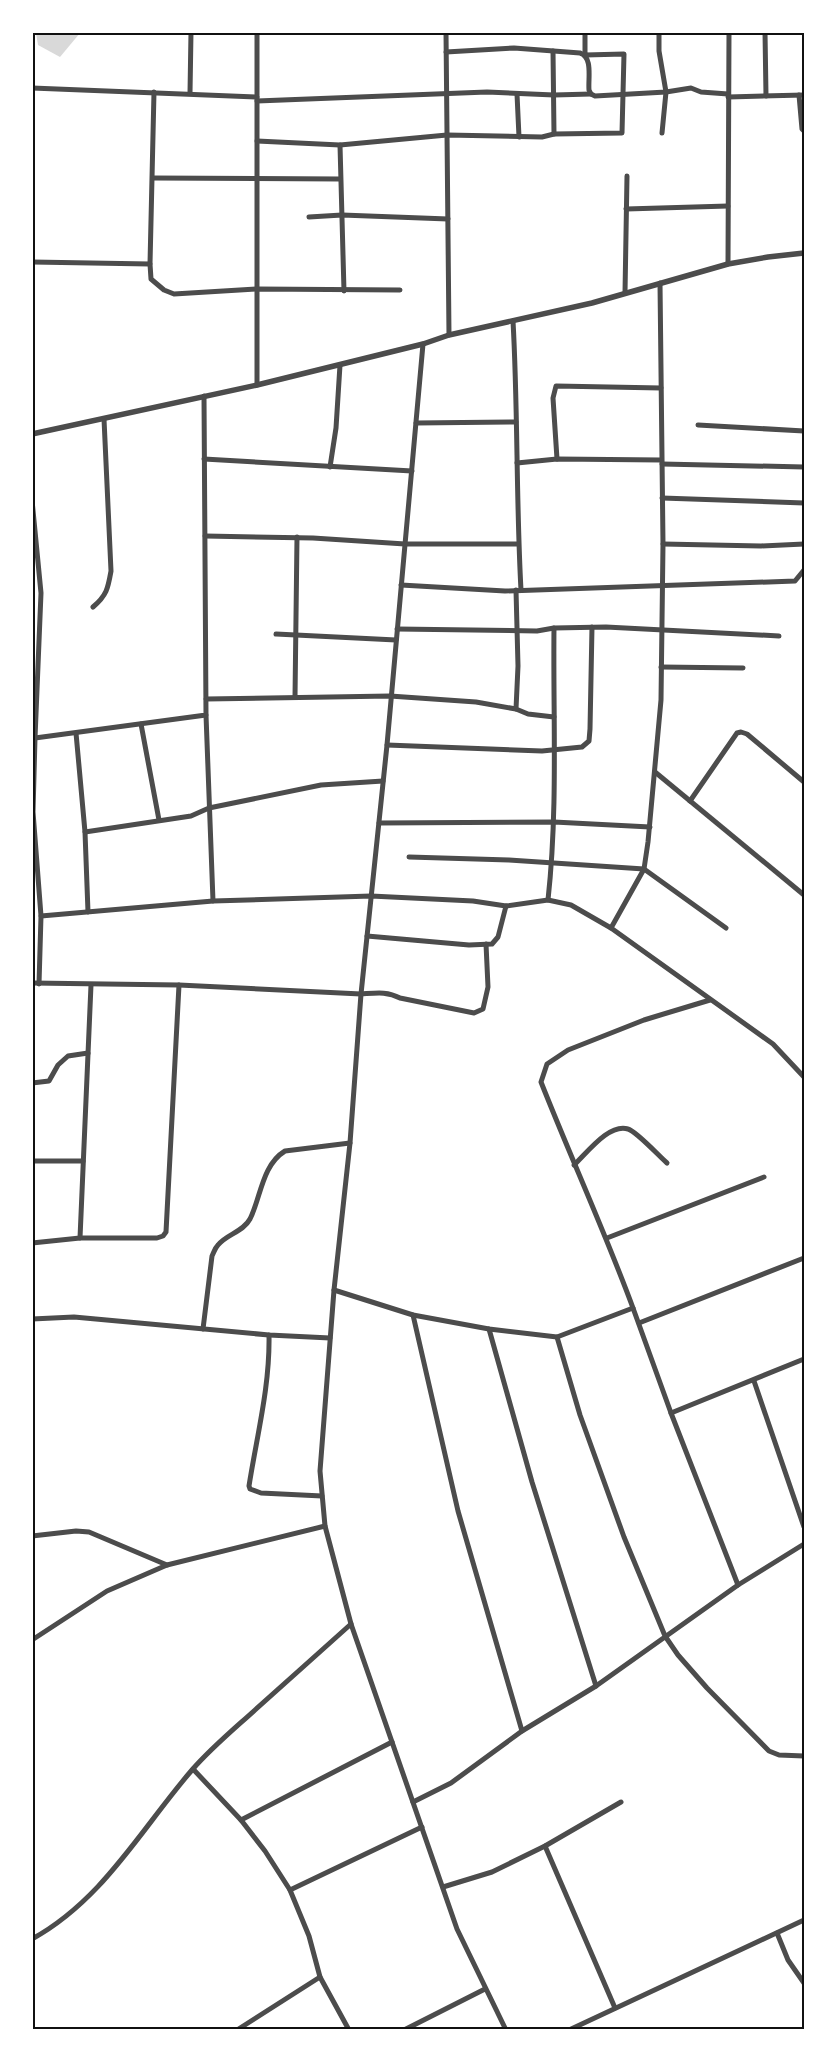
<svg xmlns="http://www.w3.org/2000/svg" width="837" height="2062" viewBox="0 0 837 2062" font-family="'Archivo Narrow',sans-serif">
<rect width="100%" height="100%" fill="#fff"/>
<polygon fill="#d9d9d9" points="36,33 36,32 80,33 60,57 38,45"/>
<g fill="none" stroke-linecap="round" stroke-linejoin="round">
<g stroke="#4c4c4c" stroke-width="5">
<polyline points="446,32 449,335"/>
<polyline points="659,32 659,51 666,92 662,133"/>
<polyline points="765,32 766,96"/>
<polyline points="553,51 554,134"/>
<path d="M446 52 514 48 580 53C593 57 588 78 589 90L591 94 595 96 666 92 691 88 701 92 728 94"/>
<polyline points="32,88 257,97"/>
<polyline points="190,93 191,32"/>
<polyline points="517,94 519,137"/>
<polyline points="799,95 802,129 804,131"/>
<polyline points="728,97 804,95"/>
<polyline points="257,101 487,92 554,95 591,94"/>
<polyline points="257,141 340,145 447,135 542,137 554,134 622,133 624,54 585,55 585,32"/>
<polyline points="340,145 344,291"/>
<polyline points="153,178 340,179"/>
<polyline points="626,209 728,206"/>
<polyline points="309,217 342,215 448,219"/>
<polyline points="32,262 150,264 154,92"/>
<polyline points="150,264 151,279 164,290 174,294 257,289 400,290"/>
<polyline points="728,264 729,32"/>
<polyline points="625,293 627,176"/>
<path d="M513 321C518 410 516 500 521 590"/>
<polyline points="423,344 387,745 361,994 350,1143 334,1290 320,1471 325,1526 351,1624 457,1929 506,2030"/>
<polyline points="257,385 257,32"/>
<polyline points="416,423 516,422"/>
<polyline points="698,425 804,431"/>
<polyline points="204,459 412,471"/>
<polyline points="557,459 553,398 556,386 661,388"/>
<polyline points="517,463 557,459 661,460"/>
<polyline points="662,464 804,467"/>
<polyline points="330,467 336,428 340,365"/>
<polyline points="662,498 804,503"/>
<polyline points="32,500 41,593 35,738"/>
<polyline points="205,536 313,538 405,544 518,544"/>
<polyline points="663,544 761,546 804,544"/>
<polyline points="401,585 505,591 795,581 804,570"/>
<polyline points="516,590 518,666 516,709 528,714 554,717"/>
<path d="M93 607C107 595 108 588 111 571L104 419"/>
<path d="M554 628C553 719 558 809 548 900L571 905 611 928 773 1044 804 1077"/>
<polyline points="397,629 537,631 554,628 606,627 779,636"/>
<polyline points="276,634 396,640"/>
<polyline points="661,667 743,668"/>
<polyline points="295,697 297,537"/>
<polyline points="206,699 390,696 476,702 516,709"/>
<polyline points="206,715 213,901"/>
<polyline points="141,724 159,820"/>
<polyline points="76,733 85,832 88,912"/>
<polyline points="387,745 542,751 582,747 589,741 590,729 592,627"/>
<polyline points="655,772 804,895"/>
<polyline points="690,801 737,733 741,732 747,734 804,782"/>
<polyline points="379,823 554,822 650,827"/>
<polyline points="85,832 191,816 209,808 321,785 383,781"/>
<polyline points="409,857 509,860 644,869 726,928"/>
<polyline points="41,916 213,901 371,896 473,901 506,906 548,900"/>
<polyline points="611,928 644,869 648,842 661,700 663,544 660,283"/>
<polyline points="367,936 469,945 492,944 498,937 506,906"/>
<path d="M32 983 179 985 361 994C376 993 387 991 400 998L474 1013 483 1009 488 987 486 944"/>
<polyline points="39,984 41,916 33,812 35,738 206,715 204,396"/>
<polyline points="32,1083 49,1081 58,1065 68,1056 88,1053"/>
<polyline points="32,1161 83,1161"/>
<path d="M574 1165C587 1153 609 1123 628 1129 636 1131 659 1156 667 1163"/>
<polyline points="80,1238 157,1238 163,1236 166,1232 179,985"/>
<polyline points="607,1238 764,1177"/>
<polyline points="32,1243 80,1238 91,985"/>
<polyline points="334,1290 413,1315 489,1329 557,1337"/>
<path d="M633 1308C605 1232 571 1158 541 1082L547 1064 568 1050 644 1020 710 1000"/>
<polyline points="413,1315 458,1511 522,1731"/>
<polyline points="32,1319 74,1317 269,1335 330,1338"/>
<polyline points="639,1323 804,1258"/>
<path d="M203 1329 212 1256C214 1252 215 1248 218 1245 227 1234 243 1232 250 1219 261 1197 262 1165 285 1151L350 1143"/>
<polyline points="489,1329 532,1482 596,1686"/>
<path d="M269 1335C270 1386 257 1435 249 1486L250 1489 261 1493 322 1496"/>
<polyline points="754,1381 804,1527"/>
<polyline points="671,1413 804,1359"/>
<polyline points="32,1536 76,1531 89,1532 167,1565"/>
<polyline points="738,1585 804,1544"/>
<polyline points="32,1640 107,1591 167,1565 325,1526"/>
<polyline points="193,1769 241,1820 392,1742"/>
<polyline points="413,1802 451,1783 522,1731 596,1686 738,1585 671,1413 633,1308 557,1337 580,1415 624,1537 665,1636 678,1655 707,1688 769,1751 779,1755 804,1756"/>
<polyline points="241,1820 265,1851 290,1890 309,1936 320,1977 349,2030"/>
<polyline points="545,1846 615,2008"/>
<polyline points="443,1887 492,1872 545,1846 621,1802"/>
<polyline points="290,1890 422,1827"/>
<polyline points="777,1933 788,1960 804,1983"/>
<path d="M32 1939C103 1900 141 1829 192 1770 211 1748 234 1729 255 1710 287 1681 319 1653 351 1624"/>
<polyline points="237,2030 320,1977"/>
<polyline points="404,2030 485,1989"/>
<polyline points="569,2030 804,1920"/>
</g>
<polyline stroke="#4c4c4c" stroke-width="5.5" points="32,434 257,385 423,344 449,335 592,303 728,264 768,257 804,253"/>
</g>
<rect width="837" height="2062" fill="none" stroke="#ffffff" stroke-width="68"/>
<rect x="34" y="34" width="769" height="1994" fill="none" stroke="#111" stroke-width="2"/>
</svg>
